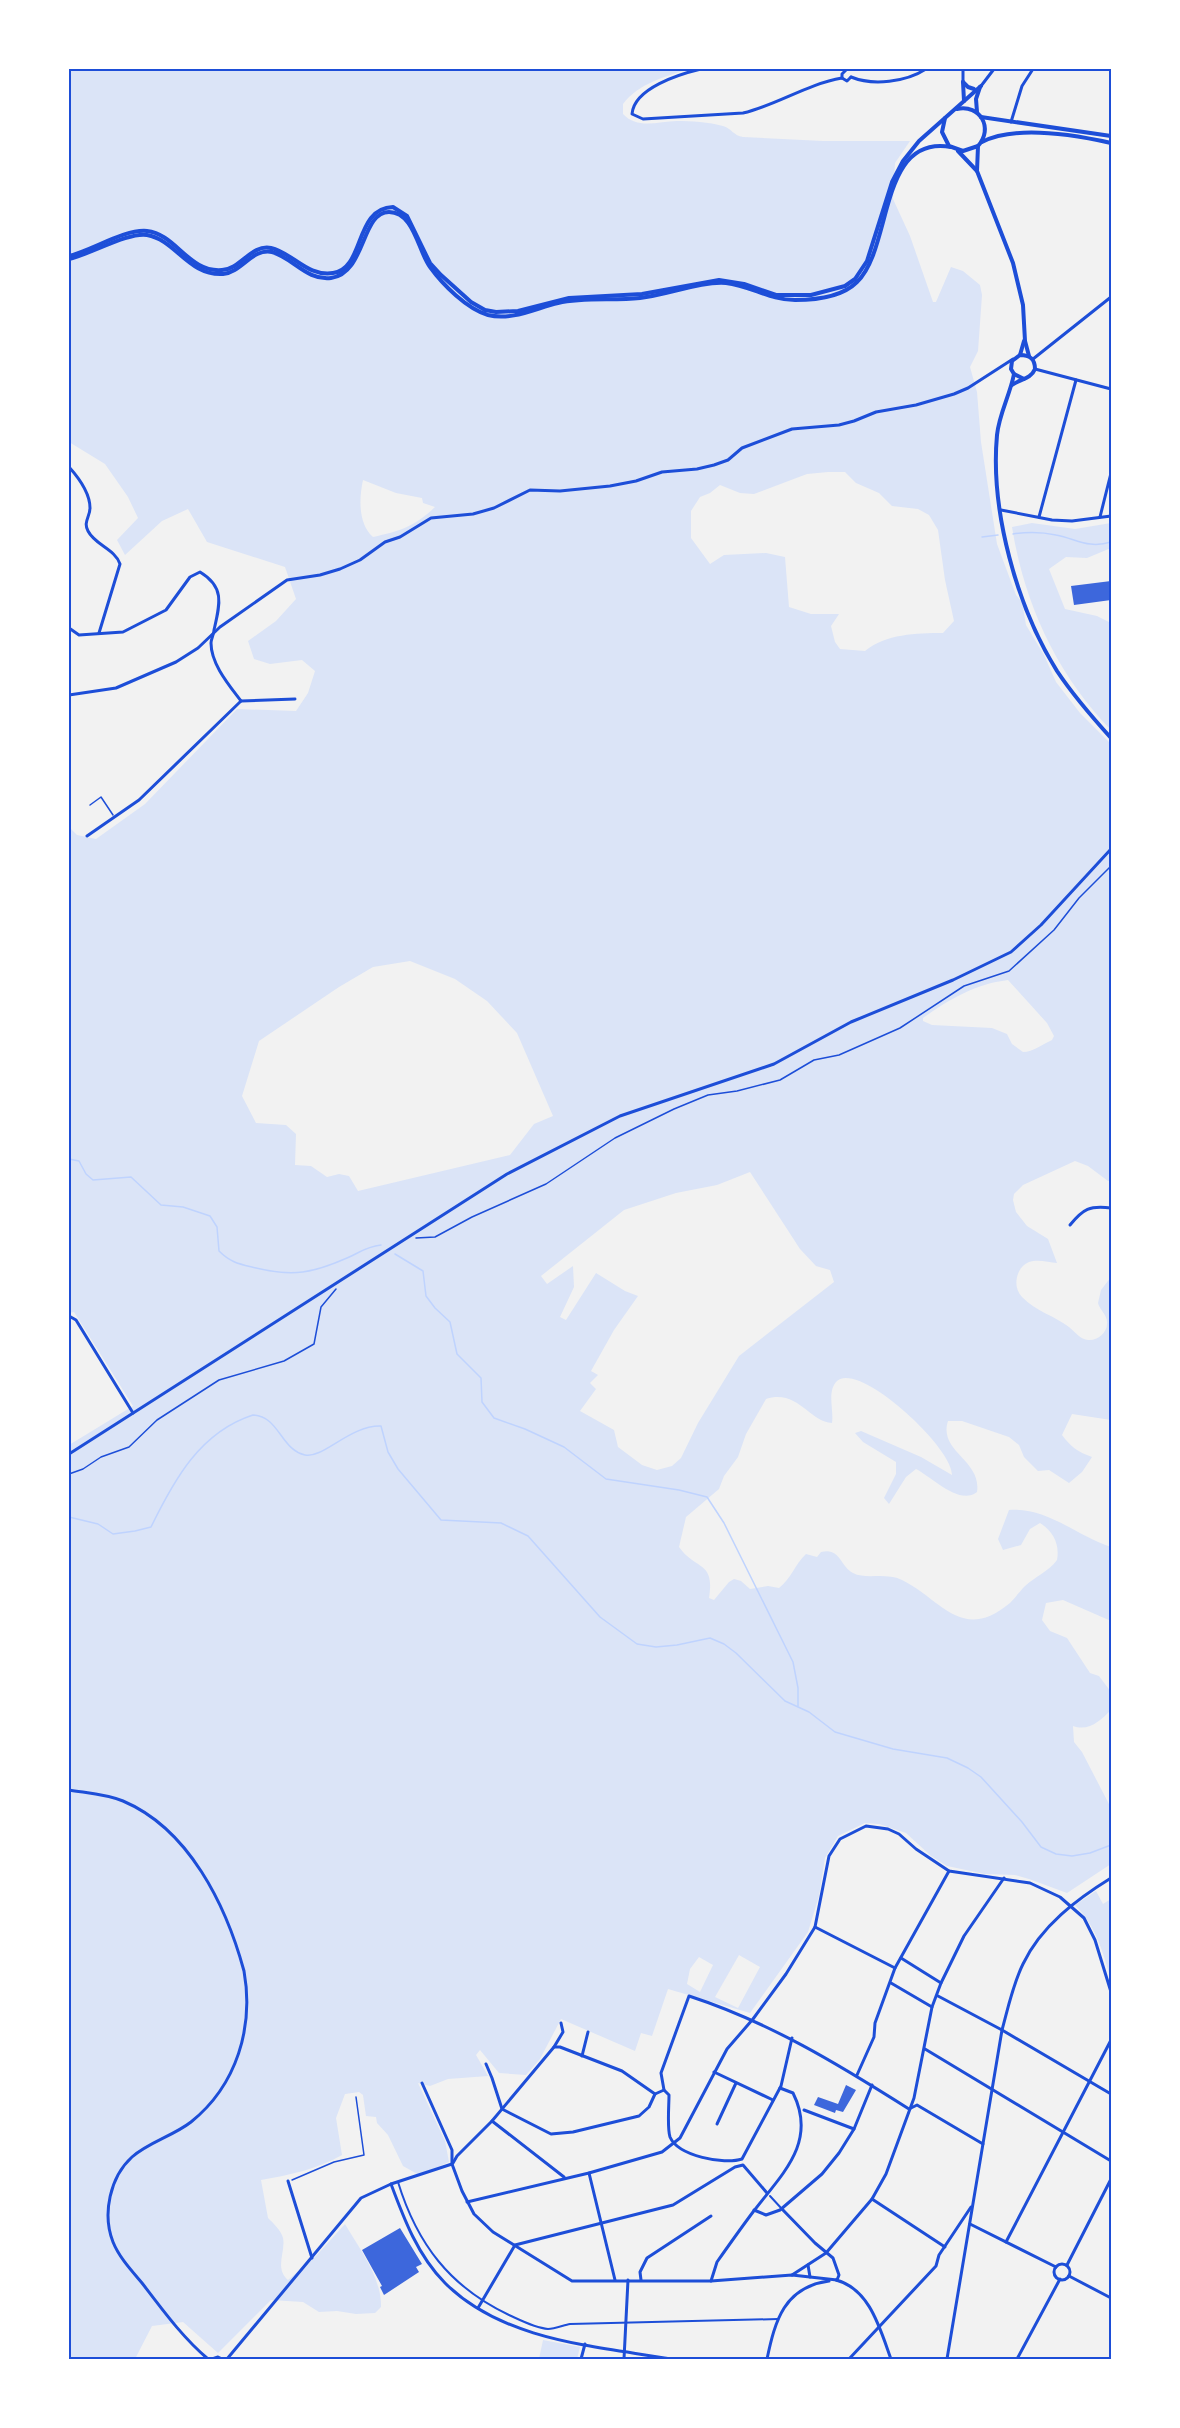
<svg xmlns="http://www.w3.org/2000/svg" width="1180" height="2428" viewBox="0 0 1180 2428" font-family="Signika,sans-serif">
<rect width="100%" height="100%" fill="#f2f2f2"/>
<g fill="#dbe4f7" fill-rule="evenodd">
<path d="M69 69H688C665 77 639 83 623 104V114C638 130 659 121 677 121 691 121 709 122 723 126 731 128 734 136 743 137L823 141H910L895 163 893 199 910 236 933 302H936L951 267 963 271 980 285 982 295 978 351 970 367 977 392 981 442 997 544 1016 595 1022 602 1026 625 1044 655 1056 682 1080 713 1111 744V1181H1108L1088 1166 1075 1161 1023 1185 1014 1194 1013 1200 1016 1212 1027 1226 1048 1239 1057 1263C1049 1262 1037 1259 1029 1262 1016 1267 1012 1287 1022 1297 1035 1311 1055 1316 1069 1327 1074 1331 1081 1340 1088 1340 1097 1341 1107 1333 1107 1324 1108 1315 1100 1311 1098 1303L1101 1290 1111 1277V1420L1072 1414 1062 1435C1071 1447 1078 1452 1092 1457L1082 1472 1069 1483 1049 1470 1038 1471 1024 1457 1019 1445 1009 1437 962 1421H948C938 1452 982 1460 977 1492 959 1506 932 1477 916 1469L906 1477 889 1504 884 1498 896 1474V1462L863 1442 855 1433 861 1431 921 1457 952 1475C953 1447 856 1358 836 1382 827 1393 834 1410 832 1423 809 1422 798 1389 766 1399L746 1434 738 1457 724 1476 719 1489 686 1517 679 1547C696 1571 715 1560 709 1598L714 1600 729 1582 734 1579 741 1581 750 1589 768 1586 779 1588C791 1579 795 1564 806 1554L817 1557 821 1552C840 1547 840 1566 853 1573 866 1580 885 1572 902 1580 942 1600 962 1643 1010 1603 1015 1598 1020 1591 1025 1586 1036 1576 1048 1572 1057 1560 1060 1544 1053 1531 1040 1523L1030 1529 1021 1545 1003 1550 998 1539 1009 1510C1047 1507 1077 1536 1111 1547V1621L1063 1600 1046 1603 1042 1620 1050 1631 1067 1638 1090 1673 1099 1676 1111 1692V1710C1101 1720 1089 1732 1073 1726L1074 1742 1082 1752 1111 1808V1864L1067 1893 1029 1879 1015 1875 985 1874 947 1866 931 1856 906 1833 879 1824 865 1823 838 1836 825 1858 819 1896 808 1932 750 2013 668 1989 652 2036 641 2033 635 2051 561 2019 540 2059 526 2075 499 2073 480 2050 476 2055 488 2076 448 2079 430 2086 418 2083 445 2141 449 2162 419 2175 403 2166 388 2135 377 2123 376 2117 366 2116 363 2095 359 2092 345 2094 336 2118 342 2155C317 2169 290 2175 261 2180L268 2218C273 2223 281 2230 283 2238 286 2252 274 2268 288 2280L316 2256 345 2224C359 2248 382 2278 381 2307L375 2313 356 2314 337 2311 319 2312 303 2302 271 2300 218 2353 183 2322 152 2326 135 2359H69V1445L133 1406 74 1312 69 1313V827L77 835 96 839 145 804 237 709 296 711 308 693 315 671 302 660 270 664 254 659 248 641 276 621 296 599 285 567 207 542 188 509 162 521 125 555 117 540 138 518 128 497 105 464 69 442ZM828 472H845L856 483 879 493 892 506 918 509 929 515 938 530 945 580 954 621 943 633C916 633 886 634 865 651L840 649 835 642 831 626 839 614H811L789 607 785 557 766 553 724 555 710 564 691 538V511L700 497 710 493 720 485 740 493 754 494 807 474ZM363 480 396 493 422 498 423 503 435 507C414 527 400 531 373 537 358 524 359 498 363 480ZM410 961 455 979 487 1001 517 1033 553 1116 534 1124 510 1155 358 1191 349 1176 339 1174 327 1177 311 1166 295 1165 296 1134 286 1125 256 1123 242 1096 259 1041 339 987 373 967ZM1008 980 1047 1023 1054 1036 1052 1040C1043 1044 1033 1052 1023 1052L1012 1044 1007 1034 992 1028 932 1025 923 1021V1018C950 999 975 984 1008 980ZM750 1172 800 1249 816 1266 830 1270 834 1282 739 1356 698 1423 681 1458 672 1466 657 1470 642 1465 618 1447 614 1430 580 1411 596 1389 590 1383 598 1375 591 1371 614 1330 638 1296 625 1291 596 1273 566 1320 560 1317 574 1287 573 1266 547 1284 541 1276 624 1210 676 1193 717 1185ZM739 1955 760 1967 738 2008 715 1997ZM699 1957 713 1965 700 1992 687 1984 690 1969Z"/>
<path d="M1032 523 1075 529 1111 523V548L1087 558 1066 557 1049 569 1065 609 1097 616 1111 623V730C1057 675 1024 603 1012 527Z"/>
<path d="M1096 1891 1103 1904 1111 1899V1980C1103 1952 1096 1926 1075 1905Z"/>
<polygon points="543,2340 580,2347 577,2359 539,2359"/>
</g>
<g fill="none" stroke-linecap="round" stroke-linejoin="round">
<g stroke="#bfd3fe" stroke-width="1.5">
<path d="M1013 534C1026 532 1042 532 1056 535 1077 539 1088 549 1111 542"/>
<polyline points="982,537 998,535"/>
<path d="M69 1159 79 1161 86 1174 93 1180 131 1177 161 1205 183 1207 210 1216 217 1227 219 1251C231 1263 240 1264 256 1268 293 1277 313 1273 347 1258 361 1252 365 1247 381 1245"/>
<polyline points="395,1254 423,1271 426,1296 435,1308 450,1322 457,1354 481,1378 482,1402 494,1418 525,1429 564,1447 606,1479 679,1490 707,1497 724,1523 793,1662 798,1688 798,1706"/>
<path d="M69 1517 98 1524 113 1534 135 1531 151 1527C174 1480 200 1432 253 1415 279 1416 281 1450 305 1455 323 1459 350 1425 381 1426L388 1452 398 1469 441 1520 501 1523 528 1536 600 1617 637 1644 656 1647 677 1645 710 1638 724 1644 736 1653 785 1701 809 1712 835 1732 893 1749 947 1758 968 1768 981 1777 1022 1822 1041 1847 1056 1854 1072 1856 1090 1853 1111 1845"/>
</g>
</g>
<g fill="#3d67dc">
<polygon points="1111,581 1111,600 1074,605 1071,586"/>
<polygon points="846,2085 856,2090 843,2112 836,2110 835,2113 814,2105 818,2097 838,2104"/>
<polygon points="400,2228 422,2264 416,2267 419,2272 384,2295 380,2287 382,2286 362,2250"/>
</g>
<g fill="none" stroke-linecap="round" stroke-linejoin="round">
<g stroke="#1d4ed8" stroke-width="1.5">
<polyline points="416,1238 435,1237 472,1217 546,1184 615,1138 674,1109 708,1095 737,1091 780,1080 814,1060 839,1055 900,1028 964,986 1009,971 1054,930 1079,898 1111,866"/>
<polyline points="69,1474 83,1469 101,1457 129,1447 157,1420 219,1380 284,1361 314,1344 321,1307 336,1289"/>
<polyline points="292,2180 334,2162 364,2155 356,2097"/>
</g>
<polyline stroke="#1d4ed8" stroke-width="1.5" points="90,805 101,797 113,815"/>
<g stroke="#1d4ed8" stroke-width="2">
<path d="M398 2182C417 2244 450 2287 509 2315 520 2320 535 2328 548 2329 555 2329 564 2325 570 2324L778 2319"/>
<polyline points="770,2196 782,2209"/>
</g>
<g stroke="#1d4ed8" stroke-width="3">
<path d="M701 69C680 74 634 88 632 114L643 119 743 113C777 105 807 84 842 78L847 81 851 77"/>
<polyline points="963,69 963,82"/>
<path d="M851 77C873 86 906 82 926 69"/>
<polyline points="842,78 842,74 847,69"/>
<polyline points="981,86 994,69"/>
<polyline points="1011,122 1022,86 1033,69"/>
<polyline points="1033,359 1111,297"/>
<polyline points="1035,369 1111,389"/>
<path d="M69 467C78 477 90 493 90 508 90 517 83 522 88 531 95 545 115 549 120 564L99 633"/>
<polyline points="1001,510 1052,520 1072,521 1111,516"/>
<polyline points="1039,517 1076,380"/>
<polyline points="1100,517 1111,473"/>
<path d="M69 628 79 635 123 632 166 610 190 577 200 572C225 587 220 604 214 630 214 634 211 639 211 643 211 664 229 685 241 701"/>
<polyline points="69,695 116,688 176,662 198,648 220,627 287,580 320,575 340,569 360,560 385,542 400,537 431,518 473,514 494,508 530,490 560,491 610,486 636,481 662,472 697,469 714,465 728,460 742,448 792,429 839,425 854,421 876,412 916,405 954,394 968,388 1013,359"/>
<polyline points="87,836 139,800 241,701 295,699"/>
<path d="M1070 1225C1083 1209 1090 1205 1111 1208"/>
<polyline points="69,1316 76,1320 133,1413"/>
<polyline points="69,1454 507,1174 620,1116 774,1064 851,1022 953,980 1011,952 1041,925 1111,849"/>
<path d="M69 1790C87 1793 106 1794 123 1801 189 1829 226 1905 244 1971 254 2027 237 2085 191 2122 173 2136 149 2142 132 2157 110 2177 102 2214 113 2242 119 2257 131 2270 142 2283 162 2309 182 2337 208 2359"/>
<polyline points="815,1927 895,1968"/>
<polyline points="901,1958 941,1983"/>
<polyline points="891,1983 932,2007"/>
<polyline points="938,1996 1002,2030 1111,2094"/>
<path d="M792 2038 781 2086 742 2159C724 2165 678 2156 670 2137 667 2128 669 2106 669 2095L664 2090 661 2073 689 1996C769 2022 838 2064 909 2109"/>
<polyline points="554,2047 560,2047 622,2071 655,2094 664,2090"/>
<polyline points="925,2049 1111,2161"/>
<polyline points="582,2056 588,2032"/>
<polyline points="486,2064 492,2078 502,2109 551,2134 573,2132 639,2116 649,2107 655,2094"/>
<polyline points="714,2072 773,2100"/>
<polyline points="857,2075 874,2037 875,2023 895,1968 949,1871"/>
<polyline points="422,2083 452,2150 452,2164 462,2191 474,2214 493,2232 572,2281 711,2281 792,2275 837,2280"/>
<polyline points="911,2108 917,2105 983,2144"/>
<polyline points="804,2110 854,2129"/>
<polyline points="492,2121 564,2177"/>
<polyline points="717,2124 736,2083"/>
<polyline points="453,2163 457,2156 492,2121 554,2047 563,2032 561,2023"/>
<polyline points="589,2173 615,2280"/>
<polyline points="288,2181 312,2258"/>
<path d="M391 2184C404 2219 418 2256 445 2283 503 2341 595 2346 671 2359"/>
<polyline points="872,2199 945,2247"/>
<polyline points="467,2202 589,2173 662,2152 680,2138 727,2049 753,2019 786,1974 815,1927 829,1856 840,1839 866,1826 888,1829 899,1834 916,1849 949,1871 1030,1883 1060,1897 1084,1918 1095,1940 1111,1992"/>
<polyline points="782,2209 815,2243 833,2258 839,2275 837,2280"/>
<polyline points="754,2210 766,2215 780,2210 822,2174 839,2153 854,2129 872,2085"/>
<polyline points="970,2224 1056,2267"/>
<polyline points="1006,2242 1111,2040"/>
<circle cx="1062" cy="2272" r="8"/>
<polyline points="808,2265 810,2277"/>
<polyline points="1067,2265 1111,2179"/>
<polyline points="792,2275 826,2253 872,2199 886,2174 914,2098 932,2007 941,1983 964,1936 1004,1878"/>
<polyline points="1069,2276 1111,2298"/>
<polyline points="641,2280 640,2272 647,2258 711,2216"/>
<path d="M836 2280C870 2289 880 2329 891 2359"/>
<path d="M711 2281 717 2262C729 2245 741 2228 753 2212 781 2175 818 2143 793 2093L780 2088"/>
<polyline points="478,2308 515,2245 673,2205 735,2167 743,2165 767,2193"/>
<polyline points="212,2359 218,2357 222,2359"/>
<polyline points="227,2359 361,2198 391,2184 452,2164"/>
<polyline points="581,2359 585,2344"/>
<polyline points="624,2359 628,2280"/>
<path d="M767 2359C775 2321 784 2287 829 2281"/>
<polyline points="849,2359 936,2266 939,2255 971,2207"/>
<path d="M947 2359 1002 2030C1008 2008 1013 1984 1023 1964 1041 1926 1077 1899 1111 1878"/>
<polyline points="1017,2359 1060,2279"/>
</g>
<g stroke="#1d4ed8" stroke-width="4">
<polyline points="958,151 977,171 1013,263 1023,305 1025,341 1029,356"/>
<polyline points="977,171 978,146"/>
<polyline points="1020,355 1024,341"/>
<path d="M1014 374C1010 395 999 414 997 435 990 511 1017 607 1057 671 1073 695 1092 717 1111 738"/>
<path d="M1012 385C1020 379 1031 379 1035 369 1035 359 1030 355 1020 355L1012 361 1011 369 1014 374 1024 379"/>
</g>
<g stroke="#1d4ed8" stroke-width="4">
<polyline points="963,82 964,101"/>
<polyline points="963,82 968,87 974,89"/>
<polyline points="977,112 976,99 980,87"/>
<polyline points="981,117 1111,136"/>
<path d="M945 118 942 132 949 146 963 151 978 146C994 128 980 104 957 109"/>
<path d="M982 142C1015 125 1075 135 1111 143"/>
<path d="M69 256C93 250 124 229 147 231 176 234 189 273 222 270 241 269 251 244 271 248 293 253 307 277 333 273 365 269 354 208 393 207L407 216 430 263 441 275 471 302 485 310 496 312 518 311 569 298 642 294 719 280 744 284 776 295H811L845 286 855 279 867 261 892 182 903 161 919 141 981 86"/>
<path d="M69 259C91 254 128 232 147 235 176 240 188 276 223 274 242 272 252 248 272 252 293 258 307 281 331 278 366 273 361 212 389 212 414 212 418 251 430 267 443 285 467 309 488 315 512 321 536 308 558 303 585 297 613 301 640 298 667 295 701 281 726 283 751 286 770 300 795 300 816 300 842 297 857 282 893 248 878 134 951 147"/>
</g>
</g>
<rect width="1180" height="2428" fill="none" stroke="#ffffff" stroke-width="141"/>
<rect x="70" y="70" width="1040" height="2288" fill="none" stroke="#1d4ed8" stroke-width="2"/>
</svg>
